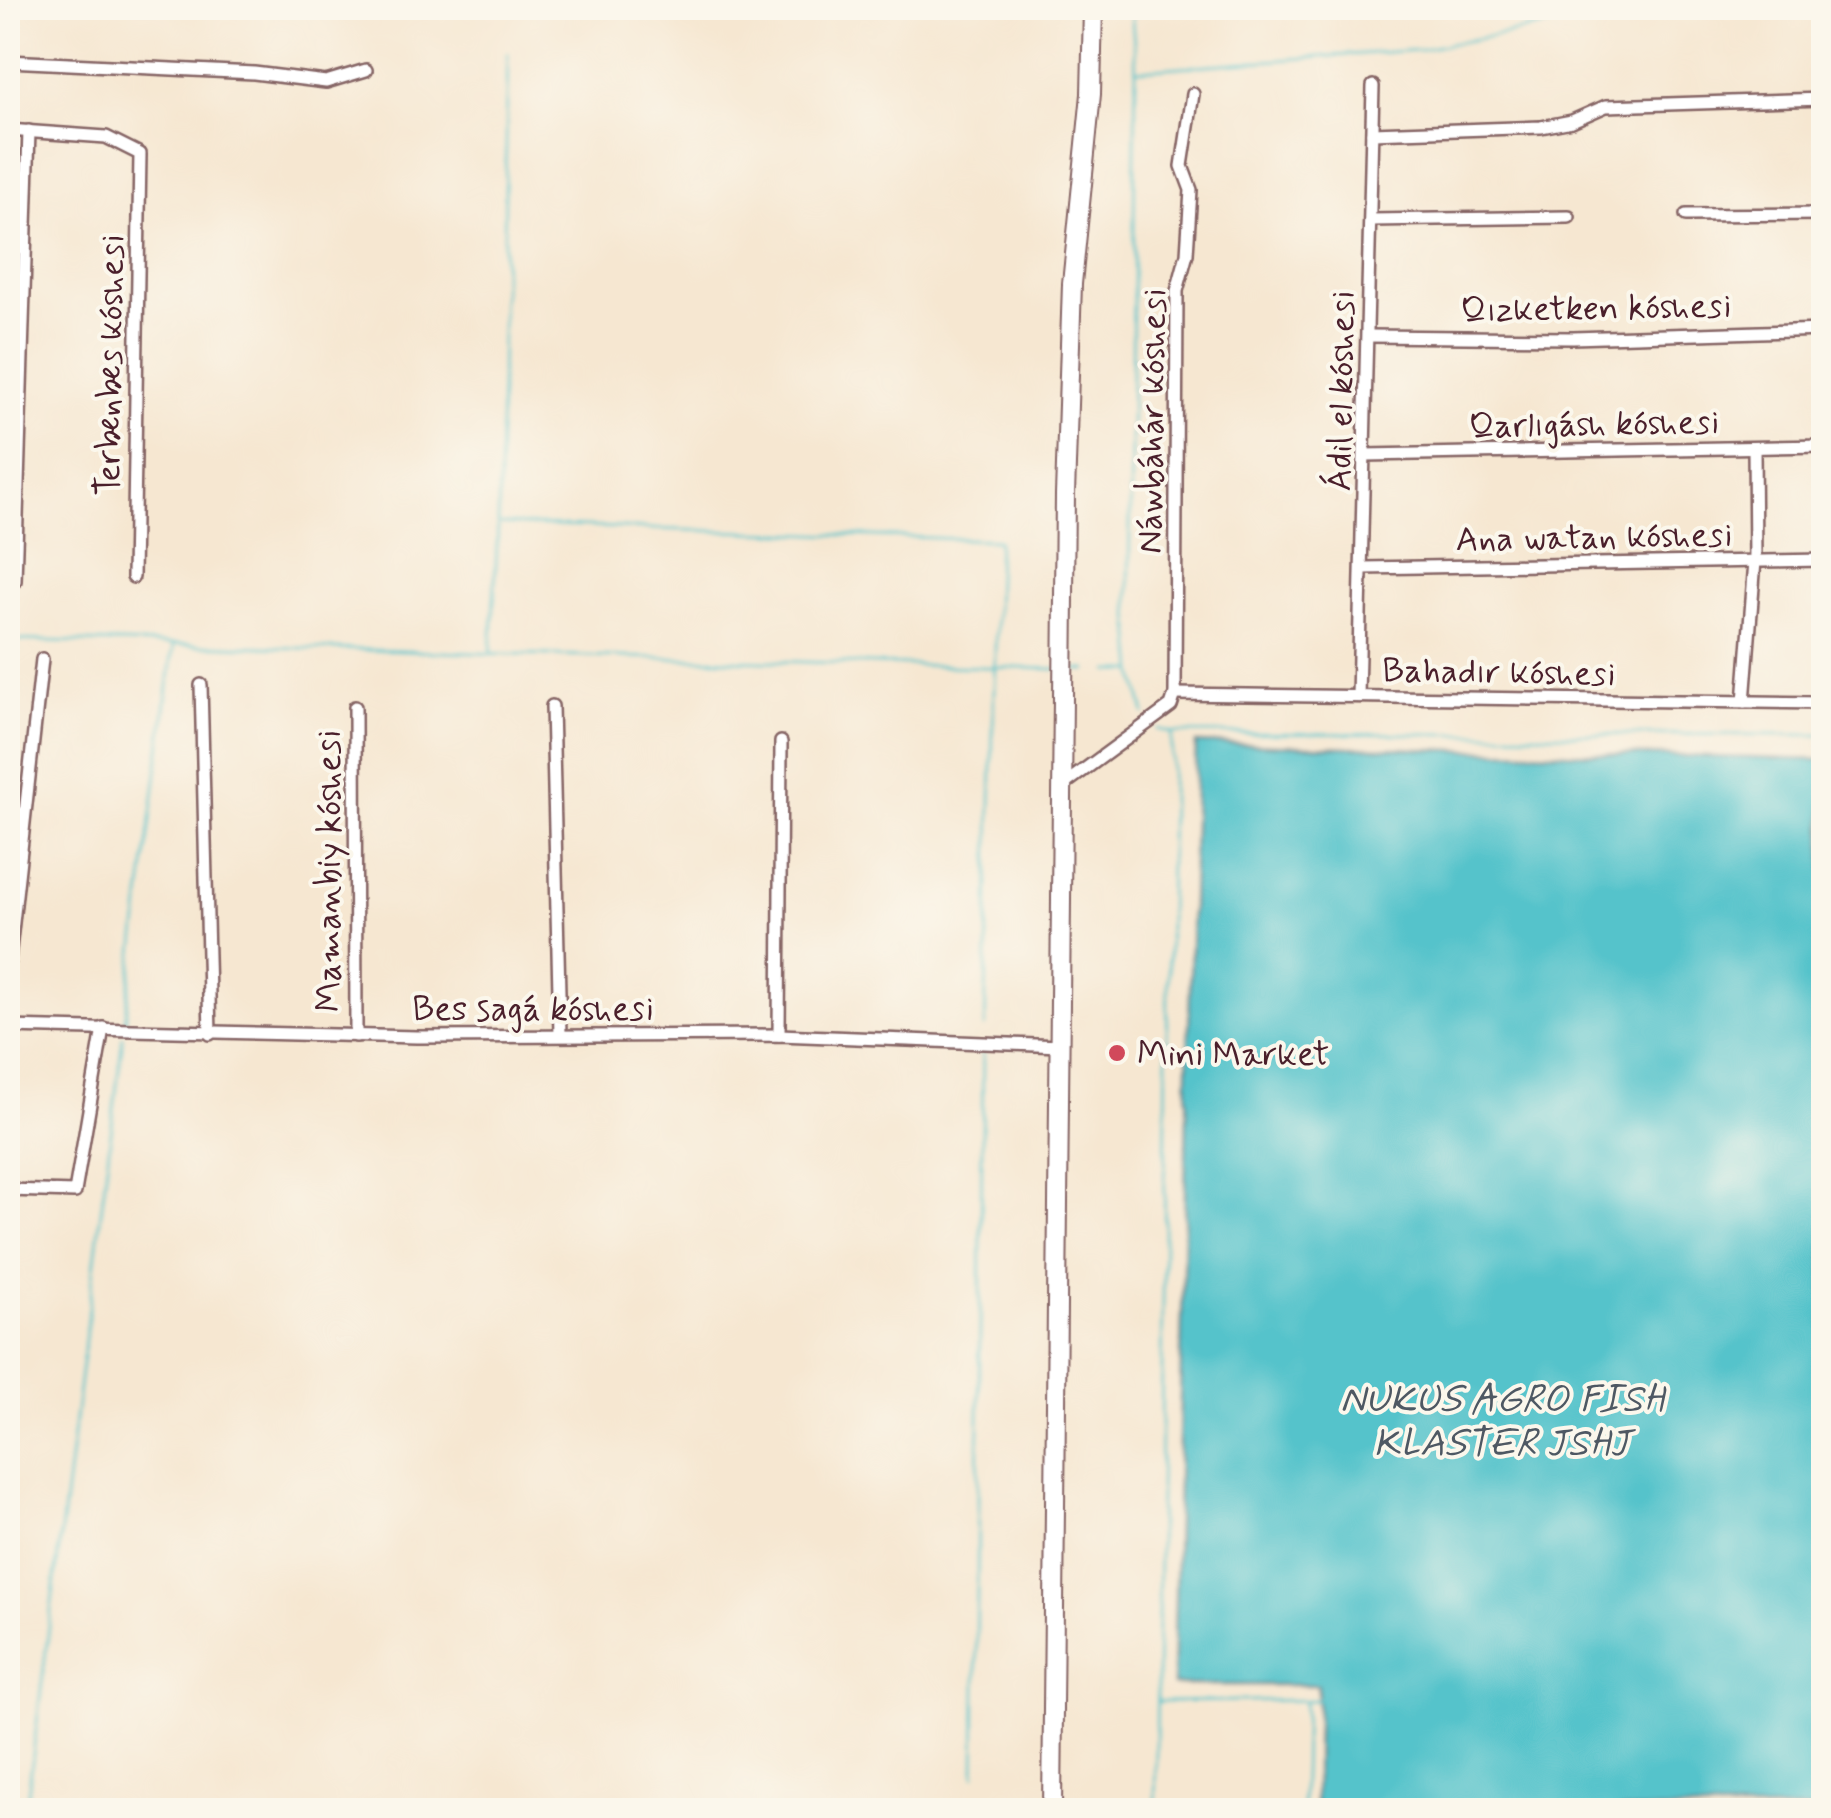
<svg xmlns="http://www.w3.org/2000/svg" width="1831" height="1818" viewBox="0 0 1831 1818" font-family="Mynerve,sans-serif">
<rect width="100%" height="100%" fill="#fbf7ec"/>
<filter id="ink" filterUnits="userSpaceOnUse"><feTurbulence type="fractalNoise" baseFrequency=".01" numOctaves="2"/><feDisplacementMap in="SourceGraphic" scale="20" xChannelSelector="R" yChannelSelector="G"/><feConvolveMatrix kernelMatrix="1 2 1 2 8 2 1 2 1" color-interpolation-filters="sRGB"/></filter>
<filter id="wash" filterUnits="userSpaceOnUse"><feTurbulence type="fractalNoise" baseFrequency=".0048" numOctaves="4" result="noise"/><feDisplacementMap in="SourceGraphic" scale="40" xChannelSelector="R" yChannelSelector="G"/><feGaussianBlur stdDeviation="2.25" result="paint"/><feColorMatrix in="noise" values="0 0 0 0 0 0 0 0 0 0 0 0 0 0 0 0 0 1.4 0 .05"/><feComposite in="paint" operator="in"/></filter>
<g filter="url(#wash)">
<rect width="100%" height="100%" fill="#f6e7d1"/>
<polygon fill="#55c3cb" stroke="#50717b" stroke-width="2.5" points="1196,743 1823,760 1823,1810 1315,1810 1318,1685 1173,1685"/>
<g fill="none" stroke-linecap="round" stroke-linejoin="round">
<g stroke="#55c3cb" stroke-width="2.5">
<polyline points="508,53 498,524 998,540 985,1027"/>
<polyline points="1138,70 1417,50 1643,8"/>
<polyline points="8,640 1056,669"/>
<polyline points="491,654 498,527"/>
<polyline points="1069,669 1087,670"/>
<polyline points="1110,671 1135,671 1129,603 1136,70 1131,8"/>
<polyline points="1135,673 1145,714"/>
<polyline points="1158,729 1172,733 1824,735"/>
<polyline points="125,1023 173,647"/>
<polyline points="1158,1702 1320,1700"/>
<polyline points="975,1775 983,1051"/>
<polyline points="26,1810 123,1037"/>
<polyline points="1155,1810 1172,733"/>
<polyline points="1302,1810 1305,1701"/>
</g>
</g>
</g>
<g filter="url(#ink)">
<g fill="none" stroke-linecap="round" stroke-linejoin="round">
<g stroke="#866565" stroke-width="16">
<g id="street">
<polyline points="8,61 254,73 326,82 366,70"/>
<polyline points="8,130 106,137 140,154 133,577"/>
<polyline points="1372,133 1541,127 1572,121 1606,106 1824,99"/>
<polyline points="1686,215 1824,214"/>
<polyline points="1371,220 1569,217"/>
<polyline points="1369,336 1573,338 1824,330"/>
<polyline points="1365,455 1824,446"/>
<polyline points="1364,568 1824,560"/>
<polyline points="15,581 29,131"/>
<polyline points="201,685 210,1034"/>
<polyline points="1175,694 1824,703"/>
<polyline points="1358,696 1373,86"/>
<polyline points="1744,702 1755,561 1754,448"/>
<polyline points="552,706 560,1034"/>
<polyline points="355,707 356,1036"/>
<polyline points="1062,786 1171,706 1175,694 1177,291 1187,254 1191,190 1182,166 1193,94"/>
<polyline points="8,968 42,659"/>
<polyline points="8,1027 417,1037 779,1035 1060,1046"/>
<polyline points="779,1035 781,742"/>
<polyline points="8,1190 75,1192 103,1028"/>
<polyline points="8,1343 11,1343"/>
</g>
</g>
<g stroke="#866565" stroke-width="22">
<polyline id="secondary" points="1052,1810 1065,495 1072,284 1091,94 1093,8"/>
</g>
<use href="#street" stroke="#fff" stroke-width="11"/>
<use href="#secondary" stroke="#fff" stroke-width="18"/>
</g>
</g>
<circle fill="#d1495b" stroke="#fbf7ec" stroke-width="4" cx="1117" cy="1053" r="10"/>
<g text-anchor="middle" stroke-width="8" stroke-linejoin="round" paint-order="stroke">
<g font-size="35" fill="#4a1f2b" stroke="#fbf7ec">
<text transform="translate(1596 307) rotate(-1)" y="12">Qızketken kóshesi</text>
<text transform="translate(109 365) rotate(-89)" y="12">Terbenbes kóshesi</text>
<text transform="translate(1340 391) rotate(-89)" y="12">Ádil el kóshesi</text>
<text transform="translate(1151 421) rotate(-89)" y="12">Náwbáhár kóshesi</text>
<text transform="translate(1594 423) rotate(-1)" y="12">Qarlıǵash kóshesi</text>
<text transform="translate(1594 536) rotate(-1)" y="12">Ana watan kóshesi</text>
<text transform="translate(1499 671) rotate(1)" y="12">Bahadır kóshesi</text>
<text transform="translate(328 871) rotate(-90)" y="12">Mamanbiy kóshesi</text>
<text x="533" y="1020">Bes saǵa kóshesi</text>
</g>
<g font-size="35" fill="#4a1f2b" stroke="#fbf7ec" text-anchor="start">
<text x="1137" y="1065">Mini Market</text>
</g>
<g font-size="38" font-style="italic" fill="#4e5863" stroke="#fbf7ec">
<text x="1502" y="1411">NUKUS AGRO FISH<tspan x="1502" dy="44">KLASTER JSHJ</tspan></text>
</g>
</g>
<rect width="1831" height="1818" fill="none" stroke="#fbf7ec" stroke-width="40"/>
</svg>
